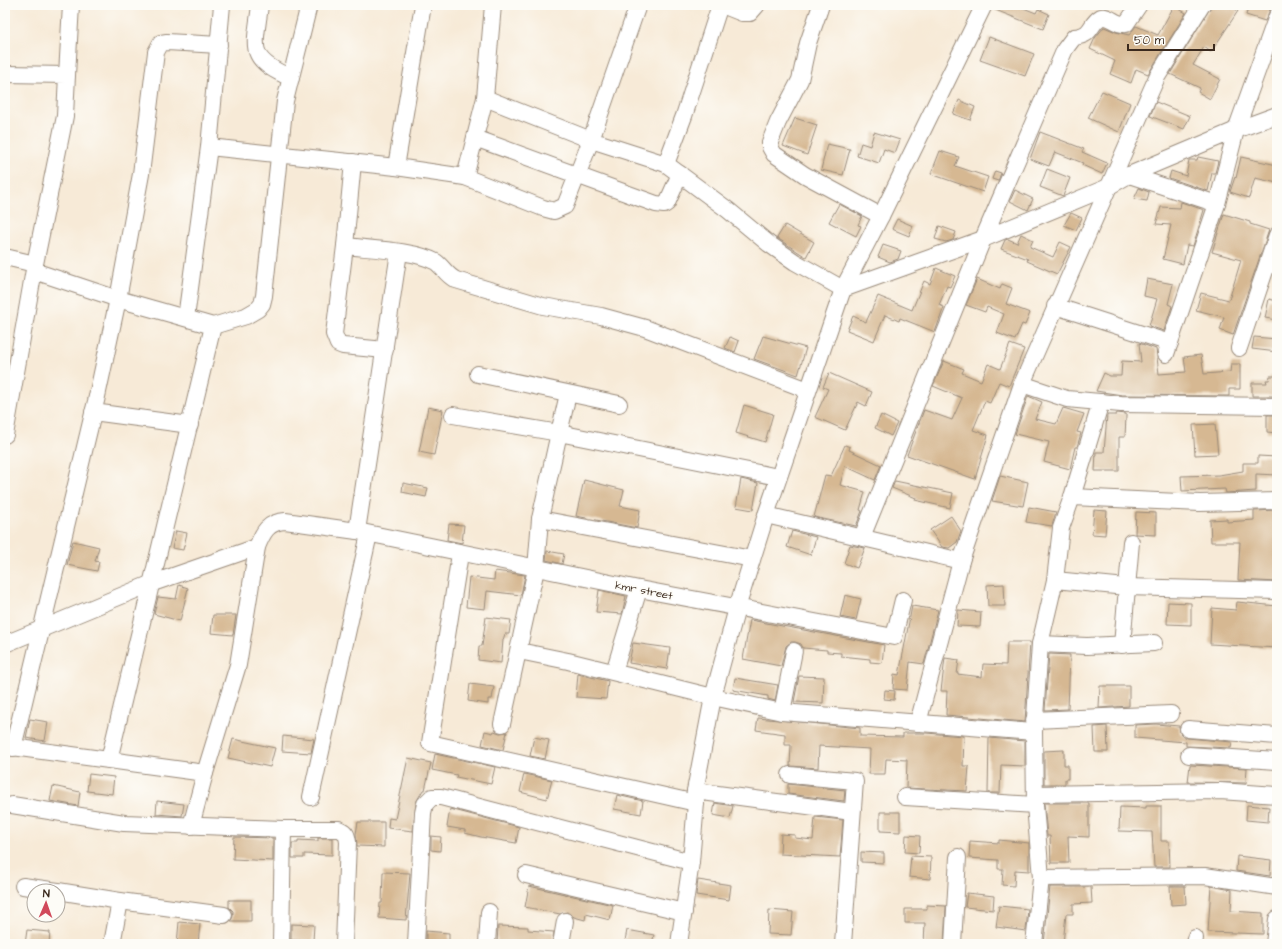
<svg xmlns="http://www.w3.org/2000/svg" width="1282" height="949" viewBox="0 0 1282 949" font-family="'Architects Daughter',sans-serif">
<rect width="100%" height="100%" fill="#fdfcf7"/>
<filter id="ink" filterUnits="userSpaceOnUse"><feTurbulence type="fractalNoise" baseFrequency=".025" numOctaves="2"/><feDisplacementMap in="SourceGraphic" scale="8" xChannelSelector="R" yChannelSelector="G"/><feConvolveMatrix kernelMatrix="1 2 1 2 8 2 1 2 1" color-interpolation-filters="sRGB"/></filter>
<filter id="wash" filterUnits="userSpaceOnUse"><feTurbulence type="fractalNoise" baseFrequency=".012" numOctaves="4" result="noise"/><feDisplacementMap in="SourceGraphic" scale="16" xChannelSelector="R" yChannelSelector="G"/><feGaussianBlur stdDeviation="0.9" result="paint"/><feColorMatrix in="noise" values="0 0 0 0 0 0 0 0 0 0 0 0 0 0 0 0 0 1.4 0 .05"/><feComposite in="paint" operator="in"/></filter>
<g filter="url(#wash)">
<rect width="100%" height="100%" fill="#f7ead7"/>
<g id="blocks">
<g fill="#d6b892">
<polygon points="993,5 1016,5 1036,13 1038,9 1049,14 1043,29 993,9"/>
<polygon points="1212,5 1229,5 1238,11 1211,52 1204,47 1193,65 1220,79 1210,99 1198,92 1200,88 1170,74"/>
<polygon points="1249,5 1272,5 1265,21 1246,15"/>
<polygon points="1174,6 1186,13 1148,74 1136,69 1131,83 1110,74 1115,61 1090,49 1095,38 1104,27 1116,32 1129,35 1136,26 1158,35"/>
<polygon points="989,37 1034,54 1025,76 980,60"/>
<polygon points="1102,91 1130,103 1119,132 1088,118"/>
<polygon points="959,100 975,107 970,120 953,114"/>
<polygon points="1156,102 1190,116 1184,129 1150,116"/>
<polygon points="795,118 817,125 807,155 783,146"/>
<polygon points="874,132 900,140 895,153 884,149 879,163 857,156 861,143 870,146"/>
<polygon points="1040,132 1084,149 1082,152 1107,163 1102,174 1082,165 1083,163 1055,152 1049,166 1030,159"/>
<polygon points="827,144 850,149 843,175 821,170"/>
<polygon points="940,151 959,157 955,166 988,177 983,192 931,174"/>
<polygon points="1198,157 1218,161 1215,173 1212,173 1208,191 1169,178 1171,171 1186,176 1189,160 1197,160"/>
<polygon points="1241,157 1277,165 1277,183 1255,178 1249,198 1230,192 1235,177 1236,178"/>
<polygon points="1047,169 1070,178 1063,196 1040,187"/>
<polygon points="995,171 1001,173 998,181 992,179"/>
<polygon points="1139,188 1149,192 1147,201 1134,199"/>
<polygon points="1015,190 1033,199 1028,210 1010,201"/>
<polygon points="1181,202 1204,210 1193,246 1187,245 1183,264 1163,259 1171,225 1156,224 1161,207 1180,208"/>
<polygon points="839,204 862,216 858,225 861,226 856,236 829,222"/>
<polygon points="1071,213 1082,218 1076,230 1064,225"/>
<polygon points="1224,214 1250,222 1250,224 1269,230 1233,335 1220,330 1224,317 1196,310 1201,293 1229,300 1241,260 1212,252"/>
<polygon points="897,219 913,226 909,236 892,229"/>
<polygon points="785,225 814,242 806,257 777,238"/>
<polygon points="939,226 956,232 953,240 946,242 935,239"/>
<polygon points="1021,234 1033,240 1030,247 1053,257 1060,242 1071,247 1057,274 1027,261 1028,259 1001,249 1005,240 1008,239 1017,243"/>
<polygon points="883,245 901,251 898,259 890,262 878,257"/>
<polygon points="936,268 955,276 950,287 947,286 939,305 944,307 935,332 900,318 899,321 885,315 874,341 847,330 853,316 866,322 878,296 912,310 924,281 930,284"/>
<polygon points="977,279 1000,289 1002,284 1012,288 1006,304 1030,313 1025,325 1022,324 1015,340 997,333 1004,314 987,307 985,312 966,305"/>
<polygon points="1147,279 1173,284 1168,304 1172,306 1164,331 1149,326 1157,299 1144,296"/>
<polygon points="1269,299 1277,301 1277,320 1265,318"/>
<polygon points="763,336 806,348 798,375 754,359"/>
<polygon points="730,337 739,341 735,352 725,348"/>
<polygon points="1254,337 1277,339 1277,352 1252,349"/>
<polygon points="1139,343 1156,349 1159,374 1186,372 1184,357 1201,355 1204,374 1230,372 1231,364 1240,364 1240,389 1229,389 1229,396 1122,395 1096,391 1104,373 1110,376 1121,376 1122,361 1141,362"/>
<polygon points="1010,344 1024,349 1009,386 999,382 990,403 985,401 973,430 988,435 975,479 907,455 924,410 952,420 962,398 933,386 944,361 964,369 962,373 981,381 988,364 1000,369"/>
<polygon points="829,373 872,392 866,406 858,402 845,430 815,417 828,389 823,387"/>
<polygon points="1270,376 1277,376 1277,396 1252,396 1252,383 1267,383 1266,380 1269,380"/>
<polygon points="1028,396 1042,402 1035,419 1056,424 1063,408 1084,414 1077,432 1081,433 1077,447 1075,447 1070,469 1044,462 1049,442 1015,434"/>
<polygon points="744,405 773,414 765,442 736,433"/>
<polygon points="428,407 443,410 434,455 419,452"/>
<polygon points="1117,413 1126,414 1126,416 1125,437 1119,437 1119,471 1095,471 1096,452 1104,452 1107,415 1116,415"/>
<polygon points="881,415 897,423 891,436 875,428"/>
<polygon points="1267,415 1277,415 1277,433 1267,432"/>
<polygon points="1215,424 1218,454 1195,455 1193,425"/>
<polygon points="845,445 850,447 849,450 881,465 875,480 845,466 840,485 865,492 860,510 862,511 856,526 814,517 825,475 831,476"/>
<polygon points="1258,456 1277,457 1277,475 1256,474 1256,491 1226,493 1225,489 1182,491 1181,476 1219,475 1243,471 1243,463 1258,463"/>
<polygon points="1000,476 1028,482 1023,506 992,501"/>
<polygon points="741,479 758,483 753,510 736,507"/>
<polygon points="584,480 624,490 620,506 640,510 637,528 576,516"/>
<polygon points="895,481 953,493 950,508 915,500 916,498 892,488"/>
<polygon points="403,483 428,488 426,497 402,492"/>
<polygon points="1029,507 1056,512 1052,526 1026,522"/>
<polygon points="1094,510 1107,511 1105,535 1092,534"/>
<polygon points="1277,510 1277,582 1238,580 1240,542 1211,542 1210,520 1227,519 1227,522 1254,520 1254,511"/>
<polygon points="1136,512 1156,513 1156,535 1135,534"/>
<polygon points="951,516 961,531 957,542 949,548 942,547 930,530"/>
<polygon points="449,524 464,525 462,543 447,540"/>
<polygon points="176,531 187,533 183,550 172,548"/>
<polygon points="792,531 816,537 811,555 787,547"/>
<polygon points="73,541 99,547 95,561 99,562 97,571 67,565"/>
<polygon points="850,545 865,548 857,568 844,563"/>
<polygon points="547,551 564,554 562,564 546,560"/>
<polygon points="495,571 525,575 521,595 487,591 485,609 466,607 469,577 494,580"/>
<polygon points="1004,584 1005,606 988,606 987,585"/>
<polygon points="179,585 188,588 180,621 154,614 158,597 176,599"/>
<polygon points="599,590 626,596 622,614 596,612"/>
<polygon points="845,595 861,599 856,620 840,617"/>
<polygon points="1168,602 1191,603 1191,625 1167,624"/>
<polygon points="1237,602 1277,606 1277,648 1210,644 1212,608 1236,610"/>
<polygon points="912,606 938,610 924,664 910,662 907,690 893,689 894,674 899,675"/>
<polygon points="958,610 981,612 980,627 957,626"/>
<polygon points="213,615 236,615 233,635 211,633"/>
<polygon points="486,617 511,620 509,634 505,634 503,640 501,663 478,660 479,646 482,646"/>
<polygon points="750,620 884,645 882,663 870,662 870,659 841,656 841,653 827,652 827,650 803,648 801,644 795,642 791,642 786,646 781,666 743,659"/>
<polygon points="1007,642 1030,642 1025,722 946,715 947,691 941,691 945,658 959,660 957,674 982,677 983,664 1006,665"/>
<polygon points="633,643 670,648 667,669 629,663"/>
<polygon points="1049,654 1070,655 1068,709 1045,710"/>
<polygon points="578,674 608,681 606,699 576,697"/>
<polygon points="799,676 824,677 823,703 794,702"/>
<polygon points="735,678 778,685 775,701 768,699 768,696 733,690"/>
<polygon points="470,684 494,687 492,699 488,699 488,704 468,701"/>
<polygon points="1100,686 1129,686 1129,706 1099,708"/>
<polygon points="885,690 895,691 894,700 884,699"/>
<polygon points="758,718 860,728 860,736 903,737 903,733 926,733 964,736 963,766 969,766 967,791 906,788 907,760 886,759 885,774 869,774 870,749 819,746 818,768 790,766 791,745 785,745 785,734 756,730"/>
<polygon points="30,719 48,722 45,741 26,738"/>
<polygon points="1156,724 1179,726 1180,733 1187,738 1232,742 1231,748 1186,746 1186,742 1135,738 1135,725"/>
<polygon points="1107,726 1108,752 1095,752 1094,727"/>
<polygon points="485,731 493,733 494,731 500,733 507,732 503,750 482,745"/>
<polygon points="283,736 314,739 311,753 282,751"/>
<polygon points="534,737 549,740 545,759 530,756"/>
<polygon points="989,738 1025,741 1025,766 1001,765 1000,793 988,793"/>
<polygon points="233,739 275,748 270,767 228,758"/>
<polygon points="1064,750 1064,765 1068,765 1068,779 1065,779 1065,784 1044,784 1044,751"/>
<polygon points="435,754 495,767 491,784 456,777 457,775 432,770"/>
<polygon points="408,758 431,763 425,790 423,790 416,802 413,831 388,828 389,818 395,819"/>
<polygon points="1190,765 1247,768 1246,783 1188,782"/>
<polygon points="89,774 114,777 112,794 87,791"/>
<polygon points="524,774 552,780 547,799 520,792"/>
<polygon points="788,784 845,790 844,801 788,794"/>
<polygon points="53,786 80,792 78,806 50,801"/>
<polygon points="617,795 643,801 641,814 614,809"/>
<polygon points="157,801 184,804 182,816 156,814"/>
<polygon points="715,803 733,806 730,818 713,815"/>
<polygon points="1044,803 1089,803 1089,837 1068,836 1069,863 1051,863 1050,836 1047,836"/>
<polygon points="1247,805 1269,807 1268,822 1246,820"/>
<polygon points="1146,806 1161,806 1161,841 1169,841 1170,867 1154,867 1152,832 1119,831 1120,807 1146,808"/>
<polygon points="450,809 519,827 516,843 481,837 465,833 465,830 447,827"/>
<polygon points="880,812 900,812 900,832 880,831"/>
<polygon points="815,817 843,820 840,857 780,854 781,834 795,835 795,838 813,840"/>
<polygon points="358,822 384,822 384,847 357,846 356,834"/>
<polygon points="906,835 920,836 919,853 905,852"/>
<polygon points="431,836 441,837 440,851 431,850"/>
<polygon points="234,837 273,838 273,861 233,859"/>
<polygon points="318,838 332,838 332,855 304,854 304,858 292,858 292,843 298,843 298,840 318,841"/>
<polygon points="999,840 1029,843 1029,871 1015,870 1014,886 1002,885 1003,869 998,869 998,860 969,858 970,841 999,843"/>
<polygon points="861,852 884,853 884,863 861,862"/>
<polygon points="911,856 931,857 930,879 909,877"/>
<polygon points="1237,856 1271,860 1270,876 1236,871"/>
<polygon points="383,872 410,873 406,920 379,918 380,903 382,903"/>
<polygon points="698,880 731,885 729,900 696,895"/>
<polygon points="529,886 613,905 610,920 586,914 585,920 574,917 567,912 560,914 525,907"/>
<polygon points="1170,886 1185,886 1186,904 1171,905"/>
<polygon points="1211,886 1232,890 1231,911 1263,913 1263,934 1208,932"/>
<polygon points="1050,887 1091,887 1092,903 1073,904 1073,914 1066,914 1063,944 1044,944"/>
<polygon points="967,893 994,896 993,910 965,907"/>
<polygon points="229,900 251,900 251,921 231,921 233,916 233,911 229,907"/>
<polygon points="927,905 946,906 944,944 924,944 925,923 905,923 905,909 927,909"/>
<polygon points="999,906 1028,909 1026,931 996,927"/>
<polygon points="769,910 793,912 791,935 768,934"/>
<polygon points="179,922 200,924 198,944 177,944"/>
<polygon points="291,924 314,925 313,941 291,940"/>
<polygon points="498,926 528,927 528,930 554,932 552,944 497,944"/>
<polygon points="27,930 50,932 49,944 25,944"/>
<polygon points="627,930 654,935 652,944 625,941"/>
<polygon points="426,931 449,933 449,943 426,941"/>
</g>
</g>
</g>
<g filter="url(#ink)">
<use href="#blocks" fill-opacity="0" stroke="#998a7a" stroke-width="1"/>
<g fill="none" stroke-linecap="round" stroke-linejoin="round">
<g stroke="#998a7a" stroke-width="18">
<g id="minor">
<path d="M260 5C255 49 246 58 291 78"/>
<polyline points="638,5 591,140 666,164 728,210 769,244 795,262 843,289 983,239 1106,188 1129,175 1236,130 1277,115"/>
<polyline points="722,5 742,13 750,13 757,5"/>
<polyline points="821,5 808,43 800,80 778,122 770,142 770,147 774,154 805,175 881,216"/>
<polyline points="5,74 67,75 65,116 35,264"/>
<polyline points="67,75 71,5"/>
<polyline points="475,138 656,204 664,205 667,203 680,174"/>
<polyline points="209,147 396,167 465,177 543,208 554,211 565,206 591,140 485,98"/>
<polyline points="353,162 345,246 334,334 338,344 343,346 385,350"/>
<polyline points="666,164 684,116 720,5"/>
<polyline points="396,167 423,5"/>
<polyline points="1129,175 1217,204"/>
<polyline points="465,177 485,98 493,5"/>
<path d="M345 246C369 249 415 250 436 262 443 267 446 275 456 280L543 306 601 316 645 328 808 390"/>
<polyline points="5,257 35,264 5,435"/>
<polyline points="34,271 118,299 213,326 246,316 258,309 262,304 264,296 285,101 309,5"/>
<polyline points="1055,306 1170,343"/>
<polyline points="186,318 209,147 222,5"/>
<polyline points="1239,348 1277,235"/>
<polyline points="1166,354 1217,204 1236,130 1277,16"/>
<polyline points="478,374 619,404"/>
<polyline points="1022,384 1067,399 1121,404 1277,406"/>
<polyline points="93,412 190,425"/>
<polyline points="453,415 559,433 568,394"/>
<polyline points="1072,497 1200,503 1277,501"/>
<polyline points="766,515 961,561"/>
<polyline points="540,519 752,559"/>
<polyline points="357,531 639,589 894,637 903,600"/>
<path d="M862 537 983 239 1065 49 1074 37C1094 35 1088 25 1101 17 1110 15 1116 26 1126 24L1139 5"/>
<polyline points="460,554 430,743 696,803"/>
<polyline points="1055,580 1126,587 1277,591"/>
<polyline points="5,644 150,584 257,547"/>
<polyline points="1040,644 1055,580 1061,528 1072,497 1101,402"/>
<polyline points="1122,645 1131,542"/>
<polyline points="519,651 568,661 713,697 782,712 1034,732"/>
<polyline points="614,672 639,589"/>
<polyline points="782,712 794,651"/>
<polyline points="1034,720 1171,714"/>
<polyline points="918,723 961,561 1022,384 1157,77 1202,5"/>
<polyline points="502,724 536,569 540,519 559,433 778,477"/>
<polyline points="1188,729 1277,736"/>
<polyline points="5,746 205,773 191,826"/>
<polyline points="13,748 96,401 118,299 141,174 156,52 161,43 167,42 219,45"/>
<polyline points="1189,755 1277,761"/>
<path d="M109 760C143 615 179 471 213 326"/>
<path d="M205 773 238 665 257 547C263 532 268 522 285 521L357 531 399 252"/>
<polyline points="790,775 855,781 843,944"/>
<polyline points="695,791 852,812"/>
<polyline points="1035,794 1220,791 1277,795"/>
<polyline points="311,797 369,534"/>
<polyline points="905,797 1035,805"/>
<path d="M12 805 124 823 283 829H339C346 832 347 835 348 842L344 944"/>
<polyline points="526,875 684,912"/>
<polyline points="1041,878 1205,876 1277,887"/>
<polyline points="23,886 58,891"/>
<polyline points="58,891 120,901 112,944"/>
<polyline points="120,901 224,915"/>
<polyline points="281,944 283,829"/>
<polyline points="416,944 423,813 425,804 432,797 441,797 691,862"/>
<polyline points="487,944 489,912"/>
<polyline points="561,944 565,921"/>
<polyline points="679,944 691,862 696,803 695,791 713,697 737,608 766,515 843,289 881,216 984,5"/>
<polyline points="953,944 958,857"/>
<polyline points="1034,944 1041,878 1035,805 1034,732 1040,644 1087,646 1154,643"/>
<polyline points="1194,944 1195,938"/>
<polyline points="1274,944 1277,919"/>
</g>
</g>
<use href="#minor" stroke="#fff" stroke-width="16"/>
</g>
</g>
<g text-anchor="middle" stroke-width="3.5" stroke-linejoin="round" paint-order="stroke">
<g font-size="11" fill="#3b2a1e" stroke="#fdfcf7">
<text transform="translate(644 590) rotate(11)" y="4">kmr street</text>
</g>
</g>
<rect width="1282" height="949" fill="none" stroke="#fdfcf7" stroke-width="20"/>
<g transform="translate(46 903) rotate(2)"><circle r="19" fill="#fdfcf7" stroke="#afa8a0"/>
<path d="M0-3L7 15L0 10L-7 15Z" fill="#d1495b"/>
<text y="-6" font-size="11" font-weight="bold" text-anchor="middle" fill="#3b2a1e">N</text>
</g>
<path d="M1128 44v6h86v-6" fill="none" stroke="#3b2a1e" stroke-width="2"/>
<text x="1134" y="44" font-size="12" fill="#3b2a1e" stroke="#fdfcf7" stroke-width="3" paint-order="stroke">50 m</text>
</svg>
